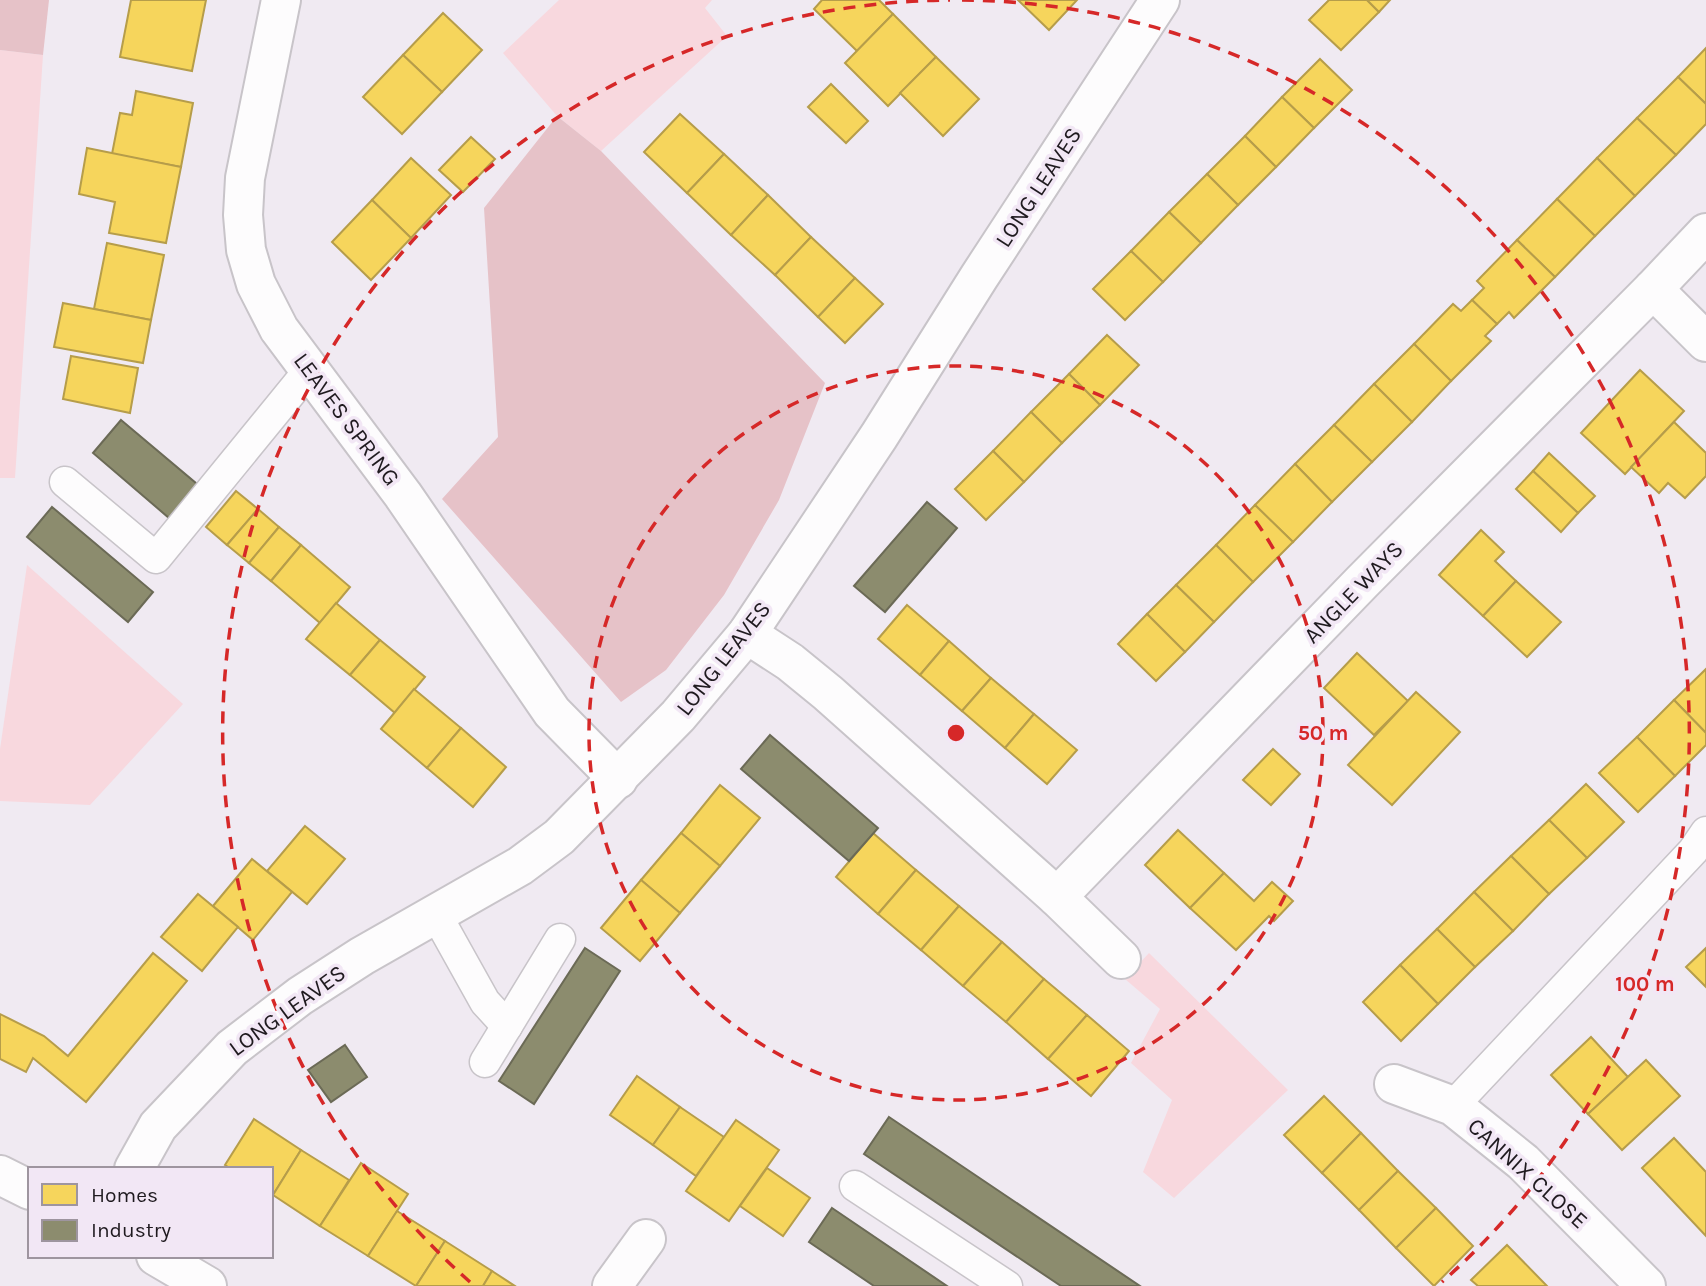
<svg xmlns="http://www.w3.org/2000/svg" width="1706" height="1286" viewBox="0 0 1706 1286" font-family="Karla,sans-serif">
<rect width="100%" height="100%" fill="#f0eaf2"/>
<g fill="#f8d8de">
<polygon points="559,0 712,0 705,8 727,36 601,151 557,116 503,53"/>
<polygon points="0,50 43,55 15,478 0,478"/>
<polygon points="27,565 183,704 90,805 0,801 0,749"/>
<polygon points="1149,953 1288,1090 1174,1198 1143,1172 1172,1100 1131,1063 1160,1009 1125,979"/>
</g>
<g fill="#e6c2c8">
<polygon points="0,0 49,0 43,55 0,50"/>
<polygon points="557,116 601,151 825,383 779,500 724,595 666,670 621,702 442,499 498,437 484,208"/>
</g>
<g fill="#f6d55c" stroke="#b69d4a" stroke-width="2">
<polygon points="131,0 206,0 192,71 120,57"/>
<polygon points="822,0 879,0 893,14 857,51 814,9"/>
<polygon points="1018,0 1077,0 1049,30"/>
<polygon points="1329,0 1367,0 1379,12 1341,50 1309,20"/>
<polygon points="1367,0 1390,0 1379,12"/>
<polygon points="443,13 482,50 442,92 403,55"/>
<polygon points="893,14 936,57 888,106 845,63"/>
<polygon points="1706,48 1706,104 1678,77"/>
<polygon points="403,55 442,92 402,134 363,97"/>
<polygon points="936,57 979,99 943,136 900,93"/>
<polygon points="1320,59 1352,90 1314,128 1282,97"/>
<polygon points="1678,77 1706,104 1706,124 1676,155 1637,118"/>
<polygon points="831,84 868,121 846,143 808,107"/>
<polygon points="136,91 193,103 181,167 112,154 120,113 132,115"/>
<polygon points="1282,97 1314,128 1276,167 1245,136"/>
<polygon points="680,114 724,154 687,193 644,152"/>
<polygon points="1637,118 1676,155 1635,196 1597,158"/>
<polygon points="1245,136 1276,167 1238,205 1207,174"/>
<polygon points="471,137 495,159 463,192 439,170"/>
<polygon points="87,148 181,167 166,243 109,233 115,202 79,194"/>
<polygon points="724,154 768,195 731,235 687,193"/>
<polygon points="411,158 451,195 411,238 372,200"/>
<polygon points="1597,158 1635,196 1595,236 1557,199"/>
<polygon points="1207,174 1238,205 1201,243 1169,212"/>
<polygon points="768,195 811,237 775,275 731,235"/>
<polygon points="1557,199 1595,236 1555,277 1517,240"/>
<polygon points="372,200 411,238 371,280 332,242"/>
<polygon points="1169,212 1201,243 1163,282 1131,251"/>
<polygon points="811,237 855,278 818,317 775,275"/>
<polygon points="1517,240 1555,277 1514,318 1509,312 1497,324 1472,300 1484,288 1477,281"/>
<polygon points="107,243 164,255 151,320 94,309"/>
<polygon points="1131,251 1163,282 1125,320 1093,289"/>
<polygon points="855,278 883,304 845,343 818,317"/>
<polygon points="1472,300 1497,324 1485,336 1491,341 1451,381 1414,344 1453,304 1461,311"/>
<polygon points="63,303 151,320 143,363 54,347"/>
<polygon points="1107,335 1139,365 1100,405 1069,374"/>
<polygon points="1414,344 1451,381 1412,422 1374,384"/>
<polygon points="71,356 138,368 130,413 63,399"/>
<polygon points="1640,370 1684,411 1625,474 1581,433"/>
<polygon points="1069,374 1100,405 1062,443 1031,412"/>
<polygon points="1374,384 1412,422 1372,462 1334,425"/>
<polygon points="1031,412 1062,443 1024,482 993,451"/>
<polygon points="1674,422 1706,453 1706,476 1685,498 1668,483 1659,493 1631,467"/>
<polygon points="1334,425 1372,462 1332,502 1295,464"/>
<polygon points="993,451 1024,482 986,520 955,489"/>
<polygon points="1549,453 1595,496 1578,513 1533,471"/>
<polygon points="1295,464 1332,502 1293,542 1255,505"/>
<polygon points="1533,471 1578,513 1561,532 1516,489"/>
<polygon points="236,491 258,509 227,545 206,527"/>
<polygon points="1255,505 1293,542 1253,582 1216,545"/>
<polygon points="258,509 279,527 249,563 227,545"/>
<polygon points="279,527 301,545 271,581 249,563"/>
<polygon points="1481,530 1504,552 1495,561 1516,581 1483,616 1439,575"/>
<polygon points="301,545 350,587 320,623 271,581"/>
<polygon points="1216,545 1253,582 1214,622 1176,585"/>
<polygon points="1516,581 1561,622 1527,657 1483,616"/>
<polygon points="1176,585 1214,622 1185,652 1147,614"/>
<polygon points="336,603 380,640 350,675 306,639"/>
<polygon points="907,605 949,641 920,675 878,639"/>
<polygon points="1147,614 1185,652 1156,681 1118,644"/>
<polygon points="380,640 425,677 395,713 350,675"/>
<polygon points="949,641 991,678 962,711 920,675"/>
<polygon points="1357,653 1408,701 1374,735 1324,688"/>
<polygon points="1706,669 1706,733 1674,700"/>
<polygon points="991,678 1034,714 1005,748 962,711"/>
<polygon points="414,689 461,728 427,768 381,729"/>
<polygon points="1416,692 1460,732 1392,805 1348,765"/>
<polygon points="1674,700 1706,733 1706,745 1675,776 1637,737"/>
<polygon points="1034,714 1077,750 1047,784 1005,748"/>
<polygon points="461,728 506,767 473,807 427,768"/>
<polygon points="1637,737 1675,776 1638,812 1599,773"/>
<polygon points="1273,749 1300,774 1271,805 1243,780"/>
<polygon points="1586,784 1624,822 1587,858 1549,820"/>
<polygon points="720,785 760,818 720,866 681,833"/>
<polygon points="1549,820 1587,858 1549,894 1511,856"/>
<polygon points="305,826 345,859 307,904 267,871"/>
<polygon points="1178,830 1224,873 1190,908 1145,865"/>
<polygon points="681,833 720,866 680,913 641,880"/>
<polygon points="873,833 916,870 878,914 836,877"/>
<polygon points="1511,856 1549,894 1513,931 1474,892"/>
<polygon points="252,859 292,892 253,940 213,906"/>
<polygon points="916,870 959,906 921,950 878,914"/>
<polygon points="1224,873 1254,901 1272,882 1293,901 1274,921 1269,916 1236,950 1190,908"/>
<polygon points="641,880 680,913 640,961 601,928"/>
<polygon points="1474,892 1513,931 1475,967 1437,929"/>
<polygon points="198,894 238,927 202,971 161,937"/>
<polygon points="959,906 1002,942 963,986 921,950"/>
<polygon points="1437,929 1475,967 1438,1004 1400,965"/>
<polygon points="1002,942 1044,979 1006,1022 963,986"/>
<polygon points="1706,948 1706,987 1686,967"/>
<polygon points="153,953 187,981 86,1102 33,1058 26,1072 0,1059 0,1014 44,1036 68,1056"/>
<polygon points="1400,965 1438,1004 1401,1041 1363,1002"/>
<polygon points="1044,979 1087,1015 1048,1059 1006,1022"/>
<polygon points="1087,1015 1129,1051 1091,1096 1048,1059"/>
<polygon points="1591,1037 1628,1077 1588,1114 1551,1075"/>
<polygon points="1646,1060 1680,1096 1622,1150 1588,1114"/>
<polygon points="637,1076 680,1107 653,1145 610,1115"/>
<polygon points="1324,1096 1361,1133 1322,1173 1284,1135"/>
<polygon points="680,1107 724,1137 696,1176 653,1145"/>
<polygon points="254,1119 301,1150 273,1195 271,1169 231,1169 225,1165"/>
<polygon points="736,1120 779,1150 729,1221 686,1191"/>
<polygon points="1361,1133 1398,1171 1359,1210 1322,1173"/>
<polygon points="1674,1138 1706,1172 1706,1236 1642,1168"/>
<polygon points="301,1150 349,1180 320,1226 273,1195"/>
<polygon points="361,1163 408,1194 368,1256 320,1226"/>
<polygon points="767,1168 810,1198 783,1236 740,1206"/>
<polygon points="1398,1171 1436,1208 1396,1248 1359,1210"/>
<polygon points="1436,1208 1473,1246 1434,1286 1396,1248"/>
<polygon points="397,1211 445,1241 416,1286 368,1256"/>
<polygon points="445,1241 492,1271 483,1286 416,1286"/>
<polygon points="1507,1245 1547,1286 1478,1286 1471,1280"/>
<polygon points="492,1271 515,1286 483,1286"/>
</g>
<g fill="#8c8c6e" stroke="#6b6a56" stroke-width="2">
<polygon points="121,420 197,484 169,518 93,453"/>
<polygon points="927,502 957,528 885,612 854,586"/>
<polygon points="52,507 153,592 128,622 27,537"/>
<polygon points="770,735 878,828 849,861 741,769"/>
<polygon points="585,948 620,971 534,1104 499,1081"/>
<polygon points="345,1045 367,1077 331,1102 308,1070"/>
<polygon points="889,1117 1140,1286 1061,1286 864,1154"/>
<polygon points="832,1208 947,1286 874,1286 809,1242"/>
</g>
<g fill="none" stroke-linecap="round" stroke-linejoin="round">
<g stroke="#c8c4c9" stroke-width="33">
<g id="service">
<polyline points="65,482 156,558 311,368"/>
<polyline points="437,916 485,1002 507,1026"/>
<polyline points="485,1062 560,939"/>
<polyline points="1453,1106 1693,851 1706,832"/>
<polyline points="855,1186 1007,1286"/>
</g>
</g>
<g stroke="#c8c4c9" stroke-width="42">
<g id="minor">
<polyline points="281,0 245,178 243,215 246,250 256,284 279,329 403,495 552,712 618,779"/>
<polyline points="1653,289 1706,233"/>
<polyline points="747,634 790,662 828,693 1057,897 1362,582 1653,289 1706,342"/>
<polyline points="1057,897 1121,959"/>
<polyline points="1394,1084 1453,1106 1523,1162 1646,1286"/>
<polyline points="134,1169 158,1126 232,1048 300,996 362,956 520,866 559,837 678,716 747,634 879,436 979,277 1160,0"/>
<polyline points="612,1286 646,1239"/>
</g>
</g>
<g stroke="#c8c4c9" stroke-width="42">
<g id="tertiary">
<polyline points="0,1175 30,1190"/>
<polyline points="156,1256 207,1286"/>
</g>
</g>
<use href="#service" stroke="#fdfcfd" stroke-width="30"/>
<use href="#minor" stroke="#fdfcfd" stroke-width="38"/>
<use href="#tertiary" stroke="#fdfcfd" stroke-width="38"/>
</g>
<g fill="none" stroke="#d62828" stroke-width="3.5" stroke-dasharray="12 9">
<circle cx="956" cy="733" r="367"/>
<path d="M470 1282A733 733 0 0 1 950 0M962 0A733 733 0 0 1 1442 1282"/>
</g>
<g text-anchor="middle" stroke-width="7" stroke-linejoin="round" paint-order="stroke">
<g font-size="23" fill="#1f1a1f" stroke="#f2e7f5">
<text transform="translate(1038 187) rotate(-57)" y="8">LONG LEAVES</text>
<text transform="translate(347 419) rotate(53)" y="8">LEAVES SPRING</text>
<text transform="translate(1353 592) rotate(-46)" y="8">ANGLE WAYS</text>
<text transform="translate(723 658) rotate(-52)" y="8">LONG LEAVES</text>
<text transform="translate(287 1010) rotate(-36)" y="8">LONG LEAVES</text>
<text transform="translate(1528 1173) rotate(42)" y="8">CANNIX CLOSE</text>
</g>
</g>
<circle cx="956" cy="733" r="10" fill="#d62828" stroke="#f2e7f5" stroke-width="3.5"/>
<g font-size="21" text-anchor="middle" font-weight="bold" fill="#d62828" stroke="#f2e7f5" stroke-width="7" stroke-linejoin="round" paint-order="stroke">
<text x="1323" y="740">50 m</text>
<text x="1645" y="991">100 m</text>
</g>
<rect x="28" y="1167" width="245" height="91" fill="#f2e7f5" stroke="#9e959f" stroke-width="2"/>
<rect x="42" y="1184" width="35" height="21" fill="#f6d55c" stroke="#9e959f" stroke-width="2"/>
<text x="91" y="1202" font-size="21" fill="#1f1a1f">Homes</text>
<rect x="42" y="1220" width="35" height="21" fill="#8c8c6e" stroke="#9e959f" stroke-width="2"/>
<text x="91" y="1237" font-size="21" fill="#1f1a1f">Industry</text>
</svg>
